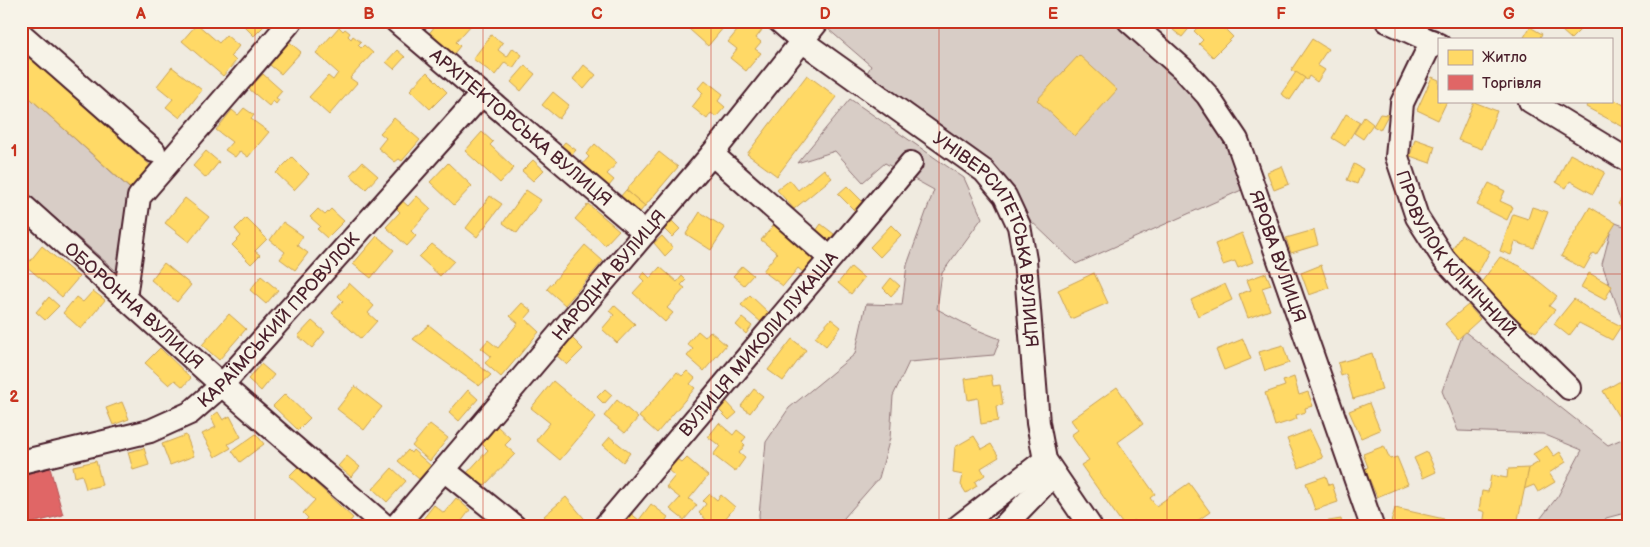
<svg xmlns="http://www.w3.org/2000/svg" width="1650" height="547" viewBox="0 0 1650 547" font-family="'Balsamiq Sans',sans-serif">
<rect width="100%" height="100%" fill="#f0ebe0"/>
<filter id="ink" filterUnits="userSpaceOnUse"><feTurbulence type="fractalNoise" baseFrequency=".02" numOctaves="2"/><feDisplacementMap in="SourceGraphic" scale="10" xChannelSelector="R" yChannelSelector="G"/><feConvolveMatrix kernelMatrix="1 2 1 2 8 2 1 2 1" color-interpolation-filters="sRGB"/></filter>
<g filter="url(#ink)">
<g fill="#d8cdc6" stroke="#917678">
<polygon points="833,21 1114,21 1179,78 1200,102 1231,148 1246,188 1076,264 1005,196 861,83 871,66 828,29"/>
<polygon points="21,90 139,197 122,276 21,188"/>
<polygon points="850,99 964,178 982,218 942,273 937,309 975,329 1000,339 994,355 909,362 893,396 890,438 879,478 837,526 760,526 759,515 766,442 789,408 855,354 866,304 902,305 907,265 934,190 885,163 863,182 835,151 797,163"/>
<polygon points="1613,222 1629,228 1629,338 1602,264"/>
<polygon points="1464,331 1608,445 1629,436 1629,512 1606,518 1601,526 1539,526 1537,523 1558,496 1582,450 1543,434 1458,431 1442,391"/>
</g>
<g fill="#ffd966" stroke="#c9a154">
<polygon points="239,21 269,21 254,36"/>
<polygon points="423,21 432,21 422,32 418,28"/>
<polygon points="439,21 469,21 472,24 456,42 460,46 452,56 427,36"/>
<polygon points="680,21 729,21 708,46"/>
<polygon points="745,21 751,21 762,30 756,38 761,42 755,49 761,53 746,71 730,58 737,49 728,42"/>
<polygon points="1180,21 1188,21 1192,25 1182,37 1173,30"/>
<polygon points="1204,21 1217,21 1233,37 1213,57 1199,44 1203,40 1194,31"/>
<polygon points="1551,21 1571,21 1581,29 1571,39"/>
<polygon points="197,24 219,43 226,35 239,46 231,56 236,61 223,76 182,41"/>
<polygon points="339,27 343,31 345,29 350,33 348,36 351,39 353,36 361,42 358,45 361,48 364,45 373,53 350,78 357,83 329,115 309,97 328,76 333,80 338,73 316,53"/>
<polygon points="1530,27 1542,34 1539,39 1523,39"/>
<polygon points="491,35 503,43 498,50 507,57 513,48 522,55 513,68 505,62 495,75 473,59"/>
<polygon points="285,38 301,52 281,74 265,61"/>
<polygon points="1312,39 1328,49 1317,65 1325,70 1317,82 1309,76 1307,80 1291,70"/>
<polygon points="21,50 152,167 132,190 21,90"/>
<polygon points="397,50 405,57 394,69 386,62"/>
<polygon points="1079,55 1117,90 1075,136 1037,100"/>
<polygon points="584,65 596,75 584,89 573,79"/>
<polygon points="525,66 535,74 521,91 511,82"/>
<polygon points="172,67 202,90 180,118 166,107 173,99 157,86"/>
<polygon points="427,72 447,92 430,109 410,90"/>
<polygon points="1296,72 1305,78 1290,100 1281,94"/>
<polygon points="263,74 282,91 276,98 279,100 276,104 273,101 269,106 249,89"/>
<polygon points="807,75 837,97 777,176 747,154"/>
<polygon points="1432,77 1439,80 1439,101 1447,101 1438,120 1417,110"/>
<polygon points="705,80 723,94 718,101 725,107 716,117 711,113 707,119 692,107 703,93 698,88"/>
<polygon points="553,92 569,105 559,119 542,105"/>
<polygon points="1611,98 1624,105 1625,103 1629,105 1629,130 1586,107 1589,101 1611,101"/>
<polygon points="1474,102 1497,111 1482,149 1458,140"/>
<polygon points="244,108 254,115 251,119 269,132 248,157 240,151 235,157 225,150 232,142 216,130 232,110 238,115"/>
<polygon points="1346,114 1360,122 1345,146 1332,138"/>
<polygon points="1380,114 1388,115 1380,130 1373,126"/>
<polygon points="1364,117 1373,124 1363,139 1354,133"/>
<polygon points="394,118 420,140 402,161 399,159 395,162 378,148 386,138 380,133"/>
<polygon points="482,132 493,142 490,145 514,168 500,183 465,151"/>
<polygon points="1415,139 1435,146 1430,163 1410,156"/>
<polygon points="565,142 576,150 569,158 559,149"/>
<polygon points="595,144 617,163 607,174 614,180 604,192 578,169 589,157 586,154"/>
<polygon points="206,151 219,162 206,178 193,166"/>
<polygon points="659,152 678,167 645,206 626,190"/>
<polygon points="1570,154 1605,172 1593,194 1570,181 1566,188 1556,182"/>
<polygon points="292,157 309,174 294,190 276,173"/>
<polygon points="533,160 544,170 533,181 522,171"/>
<polygon points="362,162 378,176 366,189 350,175"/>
<polygon points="448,163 472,186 454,205 430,182"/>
<polygon points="1354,164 1363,169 1357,184 1347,180"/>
<polygon points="1282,166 1289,184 1274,190 1267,172"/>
<polygon points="824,169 832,178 794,209 777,190 790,180 798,190"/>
<polygon points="1489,183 1505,191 1500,201 1513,207 1507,220 1477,205"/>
<polygon points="847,186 863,202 855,211 838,194"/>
<polygon points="526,190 541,200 517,233 503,223"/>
<polygon points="626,190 645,206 635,218 620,197"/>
<polygon points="1627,190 1629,191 1629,211 1618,204"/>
<polygon points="417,196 431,209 411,231 416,236 407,246 386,227 400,212 393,205 399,198 408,206"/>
<polygon points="490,196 502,204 477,237 466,228"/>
<polygon points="185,198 209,217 189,242 165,223"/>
<polygon points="588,204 619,230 605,245 575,219"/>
<polygon points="1532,207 1548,212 1534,248 1515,242 1511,255 1500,251 1513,214 1528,219"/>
<polygon points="1590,207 1616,223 1596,255 1593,253 1584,269 1561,256"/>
<polygon points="318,209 325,215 331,209 344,221 327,238 317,229 320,226 310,217"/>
<polygon points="700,212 725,228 711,250 686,234"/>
<polygon points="246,218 267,239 255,251 260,255 251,264 232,245 241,236 235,229"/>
<polygon points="670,219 680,229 672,237 662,227"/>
<polygon points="283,222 303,236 297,245 308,253 295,270 280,259 285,252 270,240"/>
<polygon points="821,224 834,234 829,240 816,231"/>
<polygon points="774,225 815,259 804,273 798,268 783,286 763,271 777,253 761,240"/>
<polygon points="891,225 901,235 880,257 870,247"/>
<polygon points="1314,230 1318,245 1291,253 1286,238"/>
<polygon points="1242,233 1253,262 1238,268 1235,261 1223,265 1215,244"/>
<polygon points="1461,235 1490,251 1478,273 1448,257"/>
<polygon points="377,236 394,250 371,278 353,264"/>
<polygon points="662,236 673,248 665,256 654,243"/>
<polygon points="432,244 454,261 440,276 419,257"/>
<polygon points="585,245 603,261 565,305 547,289"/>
<polygon points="42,246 79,277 62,297 26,266"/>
<polygon points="1500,257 1520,266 1557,296 1549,306 1555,310 1536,332 1499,315 1477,288"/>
<polygon points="164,263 191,285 177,302 151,280"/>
<polygon points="1321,265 1329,288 1309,295 1301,273"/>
<polygon points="742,266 753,275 744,285 733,276"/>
<polygon points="660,267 677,282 682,276 686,280 681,285 685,288 667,308 673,313 665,322 633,293 644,281 640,277 644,272 650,278"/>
<polygon points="851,267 864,278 851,294 838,283"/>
<polygon points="1094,273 1108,303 1071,319 1058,290"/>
<polygon points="1266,273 1271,285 1262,288 1270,310 1248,318 1239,294 1251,290 1247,280"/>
<polygon points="1589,273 1612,286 1605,300 1581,287"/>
<polygon points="261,276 278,290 266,304 250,290"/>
<polygon points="891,278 900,286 891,296 883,288"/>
<polygon points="349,283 374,306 368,313 377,321 361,339 332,313 343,301 338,296"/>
<polygon points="1225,284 1232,300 1198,316 1191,300"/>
<polygon points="93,291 105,300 81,329 63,313 76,297 83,302"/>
<polygon points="750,295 769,313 761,322 741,305"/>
<polygon points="49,297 59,306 45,320 36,312"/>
<polygon points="1574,299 1590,310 1621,326 1612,340 1579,323 1569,336 1554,324"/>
<polygon points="522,303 532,311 525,319 539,332 501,377 485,363 491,356 481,348 488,340 498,348 518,323 510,316"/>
<polygon points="614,305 635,324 617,343 602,329 614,315 609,311"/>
<polygon points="1468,305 1480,319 1458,339 1445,324"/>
<polygon points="229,314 246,329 219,360 202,345"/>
<polygon points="742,318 752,326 746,334 736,325"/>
<polygon points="831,319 841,327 826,346 815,337"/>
<polygon points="312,321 325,332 312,348 298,336"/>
<polygon points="429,325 491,375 479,386 413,339"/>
<polygon points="698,331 705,337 710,331 726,345 704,371 687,356 693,349 687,344"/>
<polygon points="570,336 583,349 567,365 555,354"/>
<polygon points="792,339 806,350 783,381 768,370"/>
<polygon points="1243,339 1251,359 1224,370 1216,350"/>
<polygon points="1283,345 1289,363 1265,371 1259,352"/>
<polygon points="160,348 191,378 183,387 175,380 169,385 145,363"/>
<polygon points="1372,353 1382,390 1353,399 1346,374 1341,376 1338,363"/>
<polygon points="21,358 22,358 27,375 21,377"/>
<polygon points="261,364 274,375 261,391 248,379"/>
<polygon points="687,371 695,378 690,384 695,388 657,433 639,417 677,372 682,376"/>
<polygon points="991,375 993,386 1000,385 1003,405 996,406 998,421 981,424 978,398 968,400 965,379"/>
<polygon points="1629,376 1629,427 1626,429 1603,391"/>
<polygon points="1294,377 1299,395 1308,392 1313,406 1305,408 1306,412 1296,415 1297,419 1275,426 1265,393 1285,386 1283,381"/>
<polygon points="553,381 596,417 560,460 536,440 550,423 531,408"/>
<polygon points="355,386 382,407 364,430 337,409"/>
<polygon points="1117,387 1143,424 1118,442 1155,494 1150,498 1156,506 1189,483 1210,512 1190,526 1138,526 1134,520 1124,526 1081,465 1089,460 1071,435 1078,430 1071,420"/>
<polygon points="605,389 612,395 604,404 597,397"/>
<polygon points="754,389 763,396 750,413 741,406"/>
<polygon points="468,390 478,399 459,421 449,412"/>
<polygon points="285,394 310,418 298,430 273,406"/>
<polygon points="617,400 638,418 625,433 604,416"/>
<polygon points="725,400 737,413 729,420 716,407"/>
<polygon points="122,402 129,419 113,425 106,408"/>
<polygon points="1369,403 1380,430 1361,438 1349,411"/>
<polygon points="218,412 223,420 230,416 241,437 228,444 231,448 215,457 202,434 216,427 211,417"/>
<polygon points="719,423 733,435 737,430 746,437 742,442 745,445 739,453 745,458 735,472 713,455 720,446 708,437"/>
<polygon points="430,424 448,438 430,461 412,446"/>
<polygon points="497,426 511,439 505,445 515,454 481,489 466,474 488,450 481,443"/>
<polygon points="1310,430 1323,458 1299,468 1287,439"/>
<polygon points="256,434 264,444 240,462 232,451"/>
<polygon points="186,435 194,456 170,465 162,444"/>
<polygon points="974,436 982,449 991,444 999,457 981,468 985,475 975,482 977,486 966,493 961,485 963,475 953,473 955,447"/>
<polygon points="610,437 630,453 623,462 603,445"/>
<polygon points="1384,446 1390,459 1397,457 1408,484 1377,497 1365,469 1368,467 1363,454"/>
<polygon points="1547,446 1554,456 1560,452 1566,462 1549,473 1555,482 1538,492 1534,485 1524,489 1529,468 1539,462 1533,454"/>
<polygon points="144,448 149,465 133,470 128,452"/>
<polygon points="408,450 411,453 413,450 431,466 419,479 398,461"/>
<polygon points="1427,452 1436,472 1423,478 1414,458"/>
<polygon points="347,456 360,467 351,477 338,466"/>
<polygon points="687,458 708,476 689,499 697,505 684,520 670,509 680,498 666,487 675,476 668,470 677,459 682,463"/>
<polygon points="96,461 102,485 86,489 82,475 75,477 73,466"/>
<polygon points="298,467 353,518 346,526 301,526 308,518 303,513 315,500 289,476"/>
<polygon points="392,468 406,481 387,502 373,489"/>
<polygon points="1529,468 1517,524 1509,522 1508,526 1483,526 1485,512 1479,510 1482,491 1488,492 1491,475 1507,478 1508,469"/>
<polygon points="1326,476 1329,485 1332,484 1338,502 1315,510 1306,483"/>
<polygon points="710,494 717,500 721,495 735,507 719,526 713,526 699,513 706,504 703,501"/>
<polygon points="566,497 589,524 588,526 553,526 544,516"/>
<polygon points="456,498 470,510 458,526 421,526 419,524 434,505 444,513"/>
<polygon points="651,504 668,517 662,526 620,526 630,513 639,520"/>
<polygon points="1395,508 1444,519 1443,526 1390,526"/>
<polygon points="1341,519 1342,526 1317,526 1317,523"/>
</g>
<polygon fill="#e06666" stroke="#b35154" points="50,468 63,515 21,526 21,475"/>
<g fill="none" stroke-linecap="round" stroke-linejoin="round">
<g stroke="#4a1f2b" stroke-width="26">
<g id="minor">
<path id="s1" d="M396 21 645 233"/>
<path id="s2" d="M779 21 802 41 984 171 1005 196 1019 226 1025 260 1038 423 1045 460 1090 526"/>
<path id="s3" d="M1129 21 1184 70 1207 95 1237 140 1372 526"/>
<polyline points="1387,21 1439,45"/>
<polyline points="21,34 154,151"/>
<path id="s4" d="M1432 41 1402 103 1397 157 1417 217 1444 259 1499 319 1569 388"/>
<polyline points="1530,101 1629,161"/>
<polyline points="712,154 830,258"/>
<path id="s5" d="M21 204 222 385 385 526"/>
<polyline points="125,298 139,197 291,21"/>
<path id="s6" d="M21 462 150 431 190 413 222 385 482 94"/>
<polyline points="444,470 514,526"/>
<path id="s7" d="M396 526 712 154 818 21"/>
<path id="s8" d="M605 526 911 163"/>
<polyline points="959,526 1045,460"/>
<polyline points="1004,526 1054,474"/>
</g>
</g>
<use href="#minor" stroke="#f7f3e8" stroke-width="22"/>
</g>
</g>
<path fill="none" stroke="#c8321e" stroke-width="1" stroke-opacity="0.55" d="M255 21V526M483 21V526M711 21V526M939 21V526M1167 21V526M1395 21V526M21 274H1629"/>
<g text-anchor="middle" stroke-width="5" stroke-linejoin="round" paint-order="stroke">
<g font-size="18" fill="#4a1f2b" stroke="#f7f3e8">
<text dy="6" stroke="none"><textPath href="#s1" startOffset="164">АРХІТЕКТОРСЬКА ВУЛИЦЯ</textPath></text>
<text dy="6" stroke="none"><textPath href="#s2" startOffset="318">УНІВЕРСИТЕТСЬКА ВУЛИЦЯ</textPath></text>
<text dy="6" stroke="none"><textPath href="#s4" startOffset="238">ПРОВУЛОК КЛІНІЧНИЙ</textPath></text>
<text dy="6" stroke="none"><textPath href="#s3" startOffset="285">ЯРОВА ВУЛИЦЯ</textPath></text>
<text dy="6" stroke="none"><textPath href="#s7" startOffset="329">НАРОДНА ВУЛИЦЯ</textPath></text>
<text dy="6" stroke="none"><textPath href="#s5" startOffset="152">ОБОРОННА ВУЛИЦЯ</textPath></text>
<text dy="6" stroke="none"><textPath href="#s6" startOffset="305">КАРАЇМСЬКИЙ ПРОВУЛОК</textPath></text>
<text dy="6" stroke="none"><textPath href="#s8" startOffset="238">ВУЛИЦЯ МИКОЛИ ЛУКАША</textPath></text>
</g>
</g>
<rect width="1650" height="547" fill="none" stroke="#f7f3e8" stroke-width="55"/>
<rect x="1438" y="38" width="175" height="65" fill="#f7f3e8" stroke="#b29e9c"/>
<rect x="1448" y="50" width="25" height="15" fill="#ffd966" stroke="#b29e9c"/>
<text x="1482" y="62" font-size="15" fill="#4a1f2b">Житло</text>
<rect x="1448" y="75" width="25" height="15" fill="#e06666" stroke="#b29e9c"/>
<text x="1482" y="88" font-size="15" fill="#4a1f2b">Торгівля</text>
<rect x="28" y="28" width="1594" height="492" fill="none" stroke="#c8321e" stroke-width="2"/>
<g font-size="16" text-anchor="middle" font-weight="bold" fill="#c8321e">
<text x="141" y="19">A</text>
<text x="369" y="19">B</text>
<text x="597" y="19">C</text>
<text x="825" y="19">D</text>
<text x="1053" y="19">E</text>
<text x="1281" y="19">F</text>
<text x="1509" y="19">G</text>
<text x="14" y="156">1</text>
<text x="14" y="402">2</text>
</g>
</svg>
